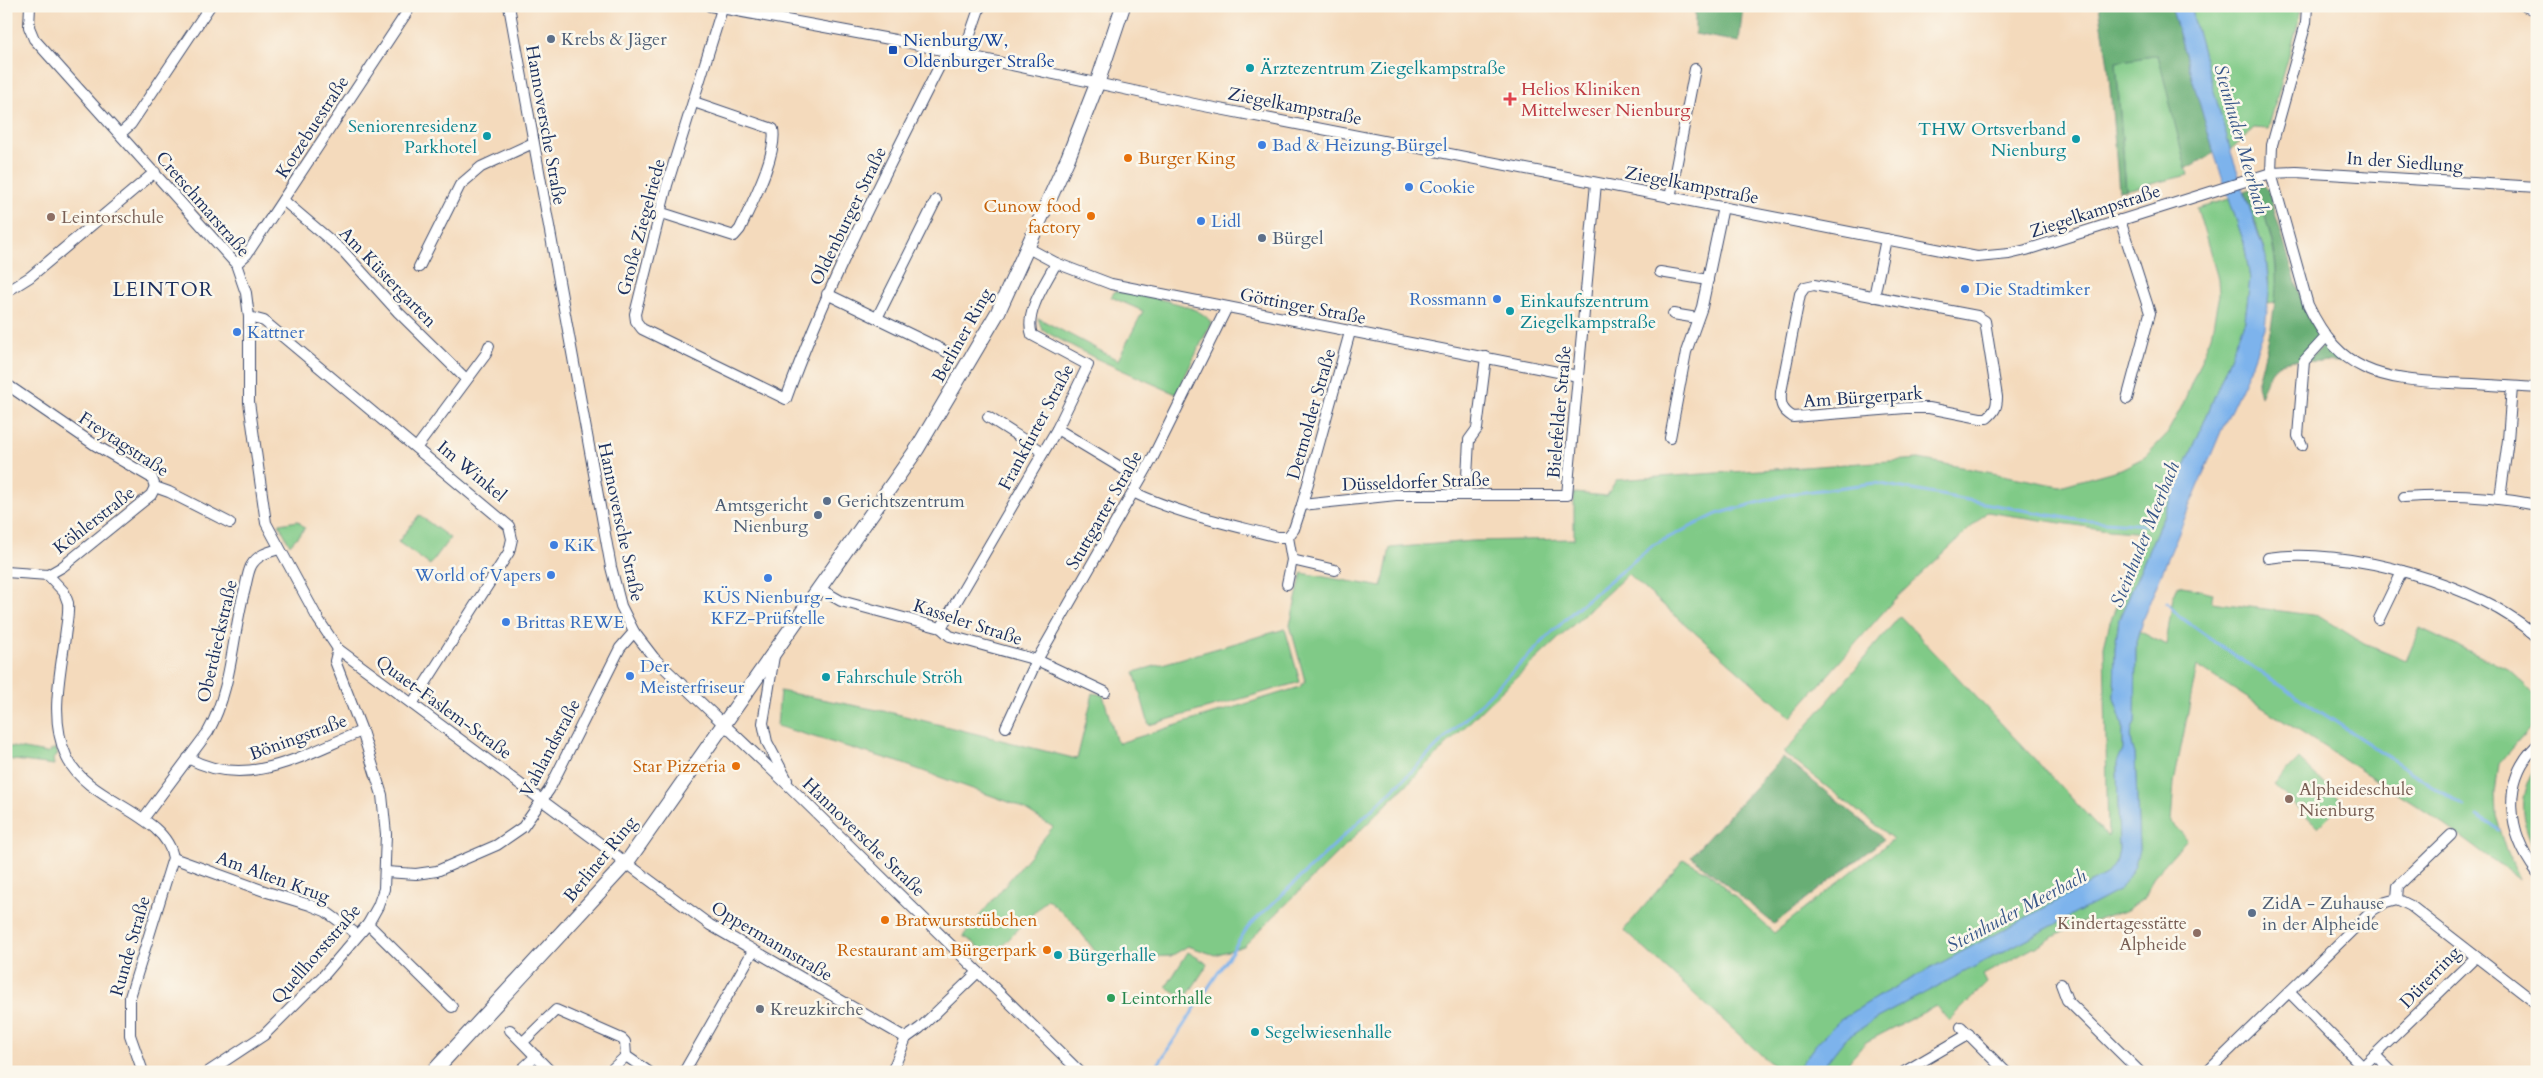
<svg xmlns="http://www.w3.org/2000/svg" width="2543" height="1078" viewBox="0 0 2543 1078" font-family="Cardo,serif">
<rect width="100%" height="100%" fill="#fbf7ec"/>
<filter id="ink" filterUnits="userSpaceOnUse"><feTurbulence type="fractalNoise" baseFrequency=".02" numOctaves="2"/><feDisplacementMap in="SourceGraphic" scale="10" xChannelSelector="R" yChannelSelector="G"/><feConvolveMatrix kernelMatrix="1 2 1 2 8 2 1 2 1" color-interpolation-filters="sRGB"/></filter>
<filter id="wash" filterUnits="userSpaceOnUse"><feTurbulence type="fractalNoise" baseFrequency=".0096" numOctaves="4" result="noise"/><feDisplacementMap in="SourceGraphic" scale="20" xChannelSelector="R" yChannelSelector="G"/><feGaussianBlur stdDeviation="1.12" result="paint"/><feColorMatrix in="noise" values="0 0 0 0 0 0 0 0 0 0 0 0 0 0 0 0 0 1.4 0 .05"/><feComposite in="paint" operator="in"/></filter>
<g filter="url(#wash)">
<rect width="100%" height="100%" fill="#f4dabc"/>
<g fill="#80ca87" stroke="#4e7c72">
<polygon points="2190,6 2300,6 2298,24 2268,129 2254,128 2230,150"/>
<polygon points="2158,55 2188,175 2126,190 2116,62"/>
<polygon points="2229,199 2244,243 2250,279 2245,320 2205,420 2119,619 2115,648 2114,698 2123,726 2123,749 2117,764 2119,849 2117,860 2106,875 1877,997 1839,1021 1817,1043 1795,1072 1780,1072 1624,930 1684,859 1708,872 1774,933 1893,839 1784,753 1900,616 2108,837 2104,646 2110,622 2147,533 2108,530 1987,512 1893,601 1791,717 1628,574 1489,703 1244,946 1215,955 1188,946 1171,956 1101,959 1072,921 1047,899 990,959 973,942 963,936 1053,827 1017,805 898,762 777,726 780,691 893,713 1077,759 1093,693 1103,695 1116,740 1119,743 1300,687 1305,681 1290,625 1302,573 1382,587 1390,548 1471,541 1574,539 1574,493 1607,496 1616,480 1919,459 2060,486 2121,469 2145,457 2166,435 2182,406 2211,336 2219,294 2218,279 2197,208"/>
<path d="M2249 205H2262C2271 238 2280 268 2275 302L2268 303C2272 269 2261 237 2249 205Z"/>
<path d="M1115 291C1137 296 1201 302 1211 323L1176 394 1095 358 1042 330 1038 318 1118 360 1143 311 1111 297Z"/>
<polygon points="419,515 450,538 430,565 398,542"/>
<polygon points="298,521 305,528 290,545 279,524"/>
<path d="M2178 585 2213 593 2211 602 2320 616 2363 643 2406 661 2420 628 2505 668 2537 697V720L2499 764 2495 793 2496 816 2507 851 2519 879 2431 815 2197 666 2174 783 2171 822 2187 839 2154 876 2144 898 2127 910 2092 922 2089 918 1983 975 1987 983 1949 1021 1936 1006 1866 1042 1840 1072H1819L1845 1039 1877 1018 2120 890 2139 849 2135 755C2131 745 2129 731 2135 722L2136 641 2139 631 2166 645 2173 597Z"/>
<polygon points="1285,629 1300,682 1149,725 1134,672"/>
<polygon points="6,746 47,753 55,748 58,754 53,759 54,765 6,759"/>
<polygon points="2299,759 2343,802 2318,827 2274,785"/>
<path d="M2535 766 2537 767V851L2534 849C2520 815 2517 800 2535 766Z"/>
<polygon points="1188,952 1208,964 1185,999 1166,987"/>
</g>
<g fill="#68ae74" stroke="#426e69">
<polygon points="1695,6 1743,6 1739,42 1695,34"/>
<polygon points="2099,6 2171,6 2214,153 2186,169 2158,55 2116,62 2126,190 2119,191 2108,65"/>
<path d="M2263 184 2268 190 2306 315 2320 336 2301 360C2271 360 2271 372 2260 396L2257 385C2268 344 2282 292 2274 250 2271 235 2266 220 2262 205H2249L2245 191Z"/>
<polygon points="2325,344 2346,362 2307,361"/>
<polygon points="1783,757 1884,839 1774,924 1691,856"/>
</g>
<path fill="#7db3ec" stroke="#4c71a5" d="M2171 6H2190L2231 152 2266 257 2269 292 2265 328 2250 369 2222 429 2143 618 2136 641 2135 722C2129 731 2131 745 2135 755L2139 849 2135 866 2120 890 1877 1018 1845 1039 1819 1072H1795L1817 1043 1839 1021 1877 997 2106 875 2117 860 2119 849 2117 763 2123 749V726L2114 698 2115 648 2119 619 2205 420 2245 320 2250 279 2244 243 2214 153Z"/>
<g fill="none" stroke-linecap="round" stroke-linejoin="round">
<g stroke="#7db3ec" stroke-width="3">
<polyline points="2167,603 2179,616 2221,646 2464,807"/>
<polyline points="2477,816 2499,830"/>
<polyline points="1153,1072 1248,927 1406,777 1578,607 1653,545 1717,514 1789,494 1875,483 2077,520 2147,525"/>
</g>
</g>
</g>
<g filter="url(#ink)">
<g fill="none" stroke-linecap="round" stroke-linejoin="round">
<g stroke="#3c496c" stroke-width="12">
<g id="minor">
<polyline points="30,6 29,27 34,39 236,264 246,293 249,317 249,402 266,523 318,619 338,649 710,925 906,1038"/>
<polyline points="509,6 611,567 621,606 634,632 654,658 791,788 1080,1072"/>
<polyline points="710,6 895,40 1199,105 1977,257 2009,254 2026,250 2271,173 2296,172 2537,187"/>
<path d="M2307 6 2306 23 2272 145 2271 173 2308 305C2340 373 2380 379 2449 383 2478 384 2507 386 2537 388"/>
<polyline points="2524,6 2537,11"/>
<path d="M722 9 667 185 635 314 636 321 642 329 786 399C829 279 890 165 947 51"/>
<polyline points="963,55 980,6"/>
<polyline points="120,134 131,124 210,6"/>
<polyline points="1670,198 1695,69"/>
<polyline points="283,200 343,251 398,312 466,379"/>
<path d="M659 212 734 236 740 229C751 205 778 154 773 129L694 102"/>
<polyline points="2120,220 2150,313 2127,399"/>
<polyline points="1028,248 1056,263 1111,284 1578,376"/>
<polyline points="236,264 247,254 411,6"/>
<polyline points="419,267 460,185 481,167 533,143"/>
<polyline points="1660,272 1708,280"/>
<path d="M1814 285 1977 316 1985 321 1997 397C1997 407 1995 411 1987 418H1980L1929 408H1906L1793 417C1782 410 1780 405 1781 392L1800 294 1805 287Z"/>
<polyline points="6,292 30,277 155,172"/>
<polyline points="827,294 947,352"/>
<polyline points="1874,297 1886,239"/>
<polyline points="1673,314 1697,318"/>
<polyline points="249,317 264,321 509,526 512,539 509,552 412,704"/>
<polyline points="877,318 936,200"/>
<polyline points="6,384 95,445 152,478 155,487"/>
<polyline points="988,417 1043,452"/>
<polyline points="1057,429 1140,479"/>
<polyline points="1670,438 1686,352 1702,307 1723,207"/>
<polyline points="2302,445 2298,436 2304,361 2326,337"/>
<polyline points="417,447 486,354 489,346"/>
<polyline points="155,487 169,492 230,523"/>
<path d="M1133 492C1178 514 1229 524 1278 537H1288"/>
<polyline points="1466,495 1469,440 1477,429 1486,357"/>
<path d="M2404 497C2450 494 2492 496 2537 505"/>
<polyline points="2500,498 2508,440 2512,387"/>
<polyline points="1302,505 1396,495 1567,495 1596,183"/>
<path d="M2268 558C2343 546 2482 584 2537 637"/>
<polyline points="1335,570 1292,560 1288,537 1294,529 1302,505 1350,332"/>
<path d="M6 572 48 575 64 592 68 603C69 614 66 626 65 637 60 677 49 720 67 758 88 802 167 814 173 858L130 997V1035L143 1072"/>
<polyline points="48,575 62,567 151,495 155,487"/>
<polyline points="1287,584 1292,560"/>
<polyline points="820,589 841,601 941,628 950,636 1037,660 1105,692"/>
<polyline points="2379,619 2402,571"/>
<path d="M941 628 1057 429 1088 365 1032 335C1024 312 1046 283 1056 263"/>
<polyline points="2530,631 2537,622"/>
<polyline points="774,656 763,723 767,742 787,780"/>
<polyline points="1006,727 1037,660 1152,459 1227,307"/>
<path d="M2537 745C2500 781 2508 834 2537 872"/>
<path d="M188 758C248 791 304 754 362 731"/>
<path d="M143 819 208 732C231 691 232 641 243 596 246 587 247 574 251 566 257 555 268 552 279 549"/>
<polyline points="173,858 267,892 310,905 325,911 358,935"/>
<polyline points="386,872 416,874 437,871 497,845 523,827 549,790 620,648 634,632"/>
<polyline points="2397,899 2411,906 2537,1004"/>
<polyline points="368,924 452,1007"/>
<polyline points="2061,984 2067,1000 2140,1072"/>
<polyline points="2290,993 2363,1067"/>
<polyline points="1961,1027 2006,1072"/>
<polyline points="510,1030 551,1072"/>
<polyline points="523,1042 556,1010 622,1039 625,1042 626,1056"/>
<polyline points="2375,1055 2392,1072"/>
<polyline points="626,1056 649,1072"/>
<polyline points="208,1072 264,1035 325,974 368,924 378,906 384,889 386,834 382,795 362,731 335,661 338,649"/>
<polyline points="519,1072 536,1056"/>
<polyline points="609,1072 626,1056"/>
<polyline points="684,1072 753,951"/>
<polyline points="892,1072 906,1038 920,1028 978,972"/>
<polyline points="1904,1072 1969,1034"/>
<polyline points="2207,1072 2373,910 2386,902 2397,899 2398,886 2451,835"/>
<polyline points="2357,1072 2476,957"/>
</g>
</g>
<g stroke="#3c496c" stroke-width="16">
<polyline id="major" points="433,1072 627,862 917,449 998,312 1068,158 1097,84 1123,6"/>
</g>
<use href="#minor" stroke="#fff" stroke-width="10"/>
<use href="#major" stroke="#fff" stroke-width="14"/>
</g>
</g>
<g fill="#5c6f8a" stroke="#fbf7ec" stroke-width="2">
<circle cx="551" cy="39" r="5"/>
<circle cx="1262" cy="238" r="5"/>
<circle cx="827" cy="501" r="5"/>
<circle cx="818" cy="515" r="5"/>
<circle cx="2252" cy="913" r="5"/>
</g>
<rect fill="#1a4fb4" stroke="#fbf7ec" stroke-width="2" x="888" y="45" width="10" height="10" rx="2.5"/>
<g fill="#0f9aa8" stroke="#fbf7ec" stroke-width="2">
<circle cx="1250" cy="68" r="5"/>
<circle cx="487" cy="136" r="5"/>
<circle cx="2076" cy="139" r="5"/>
<circle cx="1510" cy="311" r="5"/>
<circle cx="826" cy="677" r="5"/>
<circle cx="1058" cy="955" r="5"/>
<circle cx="1255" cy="1032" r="5"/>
</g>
<path fill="#e0444e" stroke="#fbf7ec" stroke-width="2" d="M1507.5 91.5h5v5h5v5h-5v5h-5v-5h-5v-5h5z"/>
<g fill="#3f7fe0" stroke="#fbf7ec" stroke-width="2">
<circle cx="1262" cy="145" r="5"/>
<circle cx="1409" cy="187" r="5"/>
<circle cx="1201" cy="221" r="5"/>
<circle cx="1965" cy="289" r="5"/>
<circle cx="1497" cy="299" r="5"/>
<circle cx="237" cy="332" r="5"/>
<circle cx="554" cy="545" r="5"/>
<circle cx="551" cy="575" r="5"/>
<circle cx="768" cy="578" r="5"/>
<circle cx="506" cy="622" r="5"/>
<circle cx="630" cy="676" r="5"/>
</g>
<g fill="#e8710a" stroke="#fbf7ec" stroke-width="2">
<circle cx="1128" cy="158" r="5"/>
<circle cx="1091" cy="216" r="5"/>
<circle cx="736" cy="766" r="5"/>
<circle cx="885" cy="920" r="5"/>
<circle cx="1047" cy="950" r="5"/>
</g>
<g fill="#8d6e63" stroke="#fbf7ec" stroke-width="2">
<circle cx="51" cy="217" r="5"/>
<circle cx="2289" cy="799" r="5"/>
<circle cx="2197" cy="933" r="5"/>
</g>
<circle fill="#2e9e5b" stroke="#fbf7ec" stroke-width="2" cx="1111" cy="998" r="5"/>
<circle fill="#6b7280" stroke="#fbf7ec" stroke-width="2" cx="760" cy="1009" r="5"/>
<g text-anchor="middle" stroke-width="5" stroke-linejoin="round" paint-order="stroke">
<g font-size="18" fill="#4e5e75" stroke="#fbf7ec" text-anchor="start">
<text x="561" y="45">Krebs &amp; Jäger</text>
<text x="1272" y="244">Bürgel</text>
<text x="837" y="507">Gerichtszentrum</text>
<text x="808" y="511" text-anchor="end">Amtsgericht<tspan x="808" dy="21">Nienburg</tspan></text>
<text x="2262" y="909">ZidA - Zuhause<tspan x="2262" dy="21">in der Alpheide</tspan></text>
</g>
<g font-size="18" fill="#164399" stroke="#fbf7ec" text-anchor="start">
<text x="903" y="46">Nienburg/W,<tspan x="903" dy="21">Oldenburger Straße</tspan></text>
</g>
<g font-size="18" fill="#0d838f" stroke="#fbf7ec" text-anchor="start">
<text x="1260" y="74">Ärztezentrum Ziegelkampstraße</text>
<text x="477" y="132" text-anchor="end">Seniorenresidenz<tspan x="477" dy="21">Parkhotel</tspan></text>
<text x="2066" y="135" text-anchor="end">THW Ortsverband<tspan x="2066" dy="21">Nienburg</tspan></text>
<text x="1520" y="307">Einkaufszentrum<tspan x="1520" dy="21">Ziegelkampstraße</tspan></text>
<text x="836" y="683">Fahrschule Ströh</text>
<text x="1068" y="961">Bürgerhalle</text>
<text x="1265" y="1038">Segelwiesenhalle</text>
</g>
<g font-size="18" fill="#be3a42" stroke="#fbf7ec" text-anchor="start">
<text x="1521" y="95">Helios Kliniken<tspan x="1521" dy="21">Mittelweser Nienburg</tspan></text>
</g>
<g font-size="18" fill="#1b2f5e" stroke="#fbf7ec">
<text transform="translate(1295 106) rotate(11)" y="6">Ziegelkampstraße</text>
<text transform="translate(546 125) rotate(80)" y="6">Hannoversche Straße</text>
<text transform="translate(312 127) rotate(-57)" y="6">Kotzebuestraße</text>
<text transform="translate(2405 162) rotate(4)" y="6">In der Siedlung</text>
<text transform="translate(1692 185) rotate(11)" y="6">Ziegelkampstraße</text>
<text transform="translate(203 204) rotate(49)" y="6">Cretschmarstraße</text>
<text transform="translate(2095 211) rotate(-18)" y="6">Ziegelkampstraße</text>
<text transform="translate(848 216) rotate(-64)" y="6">Oldenburger Straße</text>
<text transform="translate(641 227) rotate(-75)" y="6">Große Ziegelriede</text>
<text transform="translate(388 277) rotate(46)" y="6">Am Küstergarten</text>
<text transform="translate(1303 306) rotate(11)" y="6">Göttinger Straße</text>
<text transform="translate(962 335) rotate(-61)" y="6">Berliner Ring</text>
<text transform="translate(1863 397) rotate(-4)" y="6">Am Bürgerpark</text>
<text transform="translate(1559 412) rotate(-85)" y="6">Bielefelder Straße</text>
<text transform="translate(1311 414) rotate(-74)" y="6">Detmolder Straße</text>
<text transform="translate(1036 427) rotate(-62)" y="6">Frankfurter Straße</text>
<text transform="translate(124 444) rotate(33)" y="6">Freytagstraße</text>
<text transform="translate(472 471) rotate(40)" y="6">Im Winkel</text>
<text transform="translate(1416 482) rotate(-2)" y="6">Düsseldorfer Straße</text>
<text transform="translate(1104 510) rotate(-60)" y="6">Stuttgarter Straße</text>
<text transform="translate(94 520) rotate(-38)" y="6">Köhlerstraße</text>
<text transform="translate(621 522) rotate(78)" y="6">Hannoversche Straße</text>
<text transform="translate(968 622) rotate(18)" y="6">Kasseler Straße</text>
<text transform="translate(217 641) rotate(-77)" y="6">Oberdieckstraße</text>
<text transform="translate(444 707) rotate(36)" y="6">Quaet-Faslem-Straße</text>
<text transform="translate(298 737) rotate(-20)" y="6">Böningstraße</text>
<text transform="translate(550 748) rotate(-62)" y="6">Vahlandstraße</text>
<text transform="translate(864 837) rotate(44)" y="6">Hannoversche Straße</text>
<text transform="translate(600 859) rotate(-51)" y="6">Berliner Ring</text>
<text transform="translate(273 877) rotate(20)" y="6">Am Alten Krug</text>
<text transform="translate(772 941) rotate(31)" y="6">Oppermannstraße</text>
<text transform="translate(130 946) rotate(-74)" y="6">Runde Straße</text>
<text transform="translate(316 954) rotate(-49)" y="6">Quellhorststraße</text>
<text transform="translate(2430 977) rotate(-46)" y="6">Dürerring</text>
</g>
<g font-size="18" fill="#366cbe" stroke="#fbf7ec" text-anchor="start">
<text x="1272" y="151">Bad &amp; Heizung Bürgel</text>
<text x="1419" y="193">Cookie</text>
<text x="1211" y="227">Lidl</text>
<text x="1975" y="295">Die Stadtimker</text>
<text x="1487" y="305" text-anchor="end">Rossmann</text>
<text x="247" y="338">Kattner</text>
<text x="564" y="551">KiK</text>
<text x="541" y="581" text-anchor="end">World of Vapers</text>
<text x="768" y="603" text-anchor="middle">KÜS Nienburg -<tspan x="768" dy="21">KFZ-Prüfstelle</tspan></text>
<text x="516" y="628">Brittas REWE</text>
<text x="640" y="672">Der<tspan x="640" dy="21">Meisterfriseur</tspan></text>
</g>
<g font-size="18" fill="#c56008" stroke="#fbf7ec" text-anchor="end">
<text x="1138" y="164" text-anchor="start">Burger King</text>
<text x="1081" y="212">Cunow food<tspan x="1081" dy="21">factory</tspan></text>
<text x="726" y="772">Star Pizzeria</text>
<text x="895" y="926" text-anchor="start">Bratwurststübchen</text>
<text x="1037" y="956">Restaurant am Bürgerpark</text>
</g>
<g font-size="18" fill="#785e54" stroke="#fbf7ec" text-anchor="start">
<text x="61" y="223">Leintorschule</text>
<text x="2299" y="795">Alpheideschule<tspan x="2299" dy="21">Nienburg</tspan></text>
<text x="2187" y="929" text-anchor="end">Kindertagesstätte<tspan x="2187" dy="21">Alpheide</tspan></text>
</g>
<g font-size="18" fill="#27864d" stroke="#fbf7ec" text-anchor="start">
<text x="1121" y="1004">Leintorhalle</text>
</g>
<g font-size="18" fill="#5b616d" stroke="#fbf7ec" text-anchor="start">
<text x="770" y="1015">Kreuzkirche</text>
</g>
<g font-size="19" font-style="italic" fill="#385789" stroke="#fbf7ec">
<text transform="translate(2242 139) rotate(74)" y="7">Steinhuder Meerbach</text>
<text transform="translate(2144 534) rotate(-68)" y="7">Steinhuder Meerbach</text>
<text transform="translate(2016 910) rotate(-28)" y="7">Steinhuder Meerbach</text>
</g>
<g font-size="20" letter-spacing="1" fill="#1b2f5e" stroke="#fbf7ec">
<text x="163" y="296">LEINTOR</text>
</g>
</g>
<rect width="2543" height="1078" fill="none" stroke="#fbf7ec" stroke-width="25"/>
</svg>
